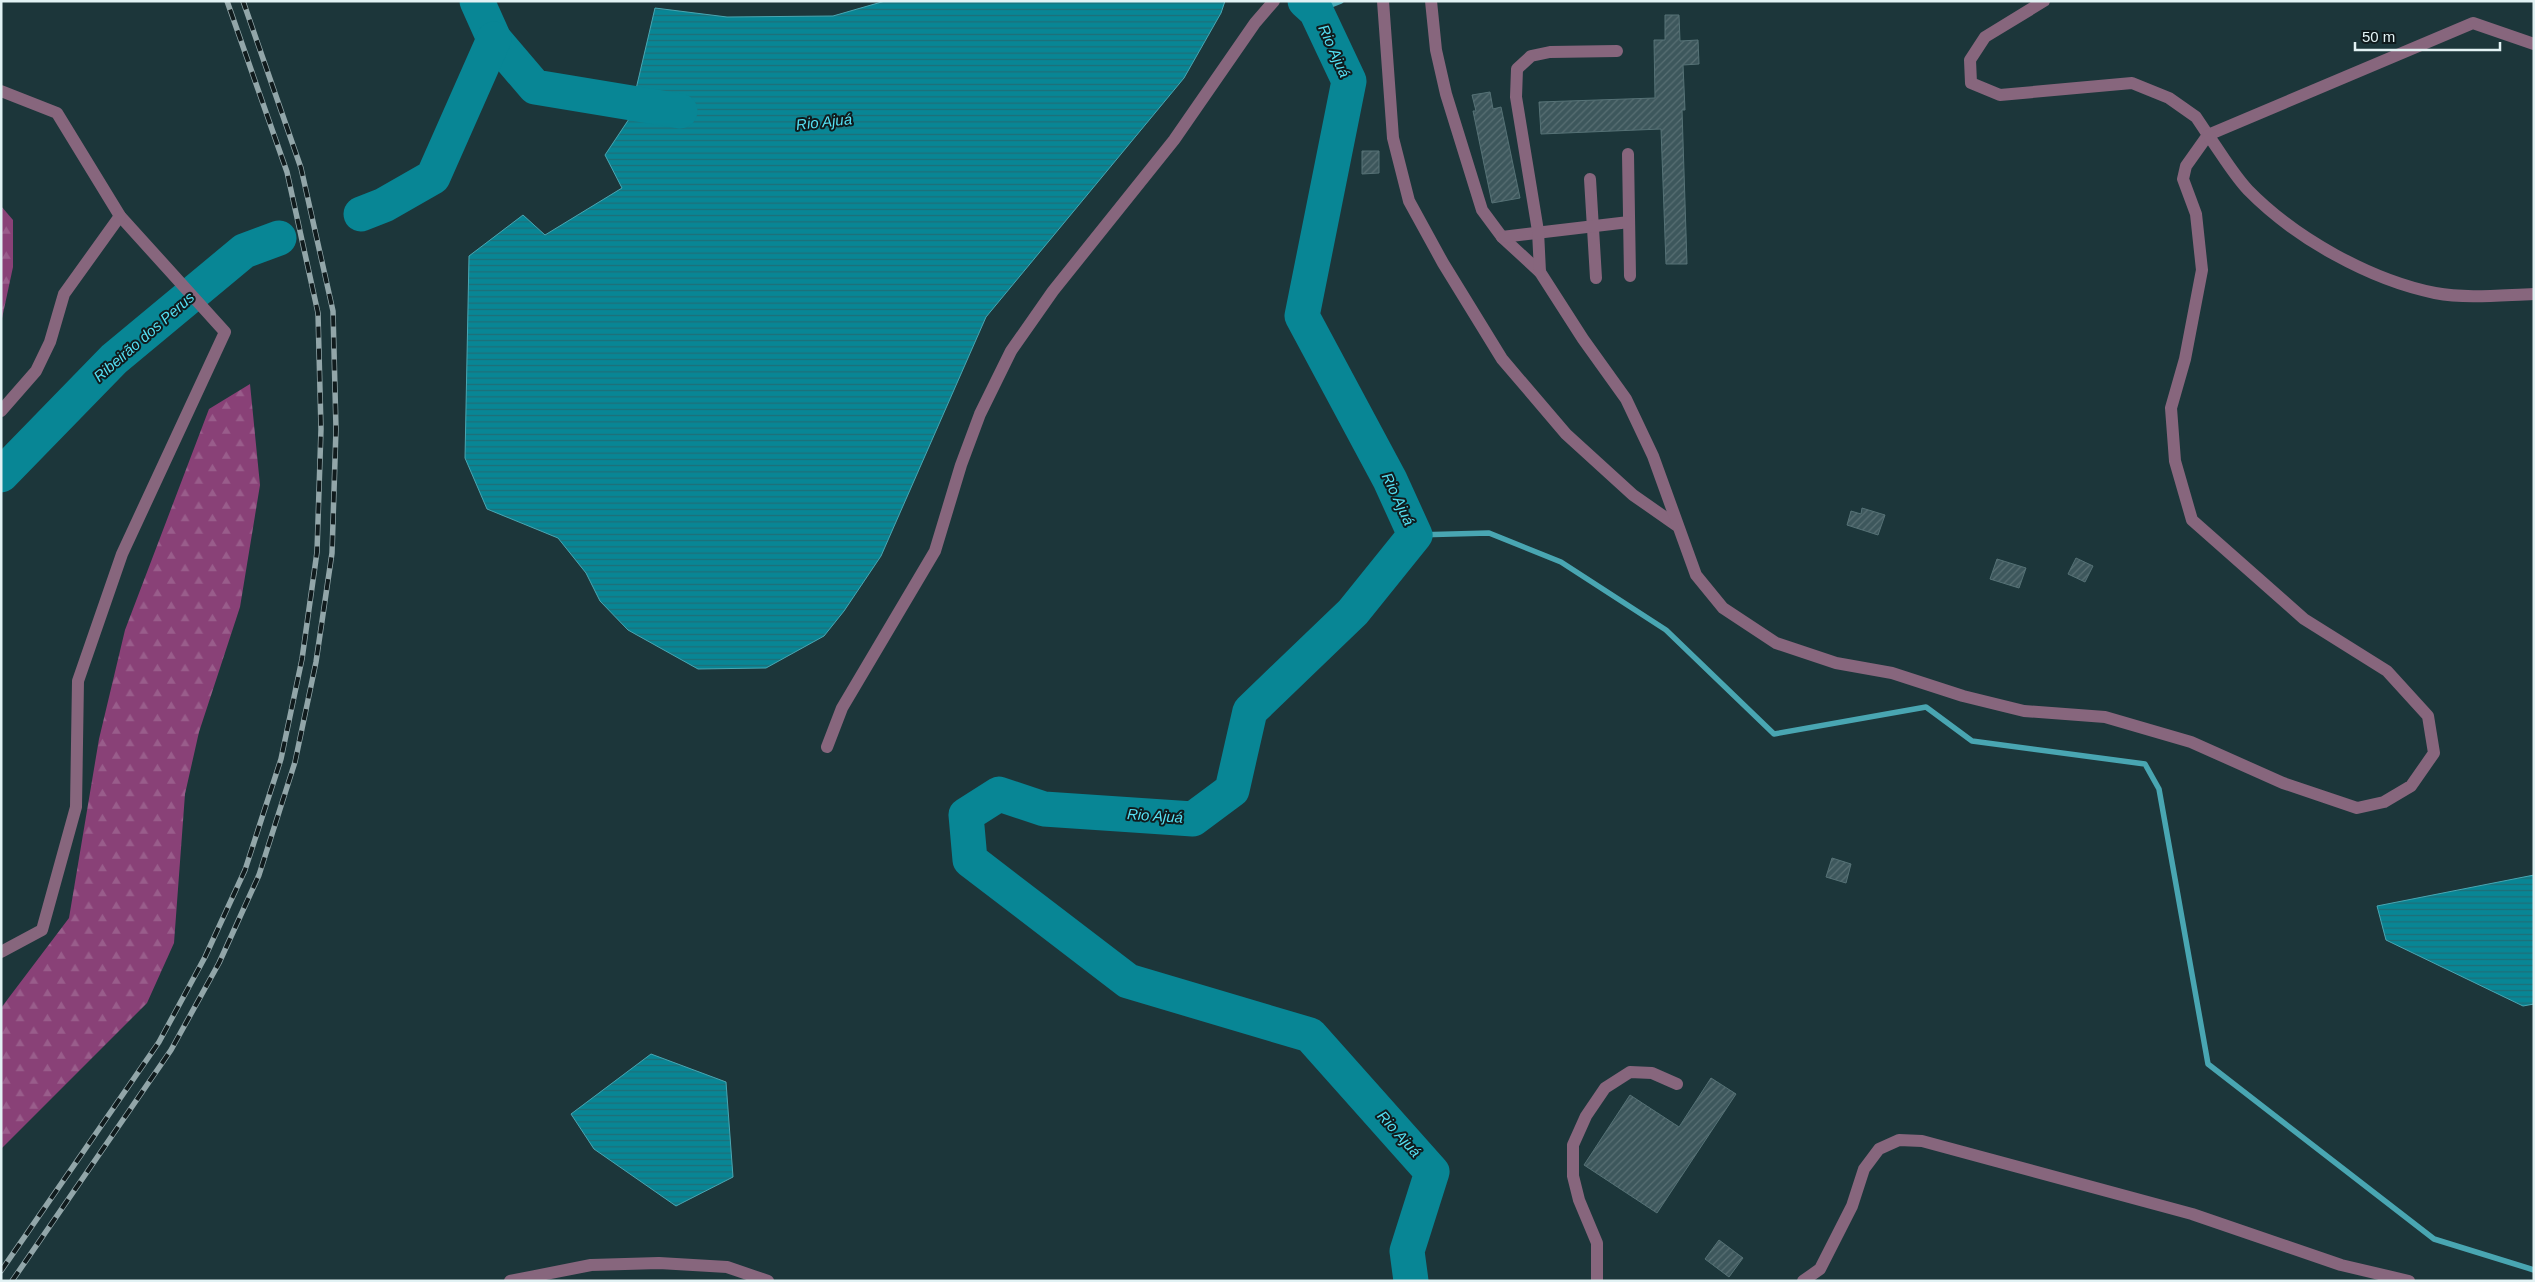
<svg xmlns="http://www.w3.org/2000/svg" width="2535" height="1282" viewBox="0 0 2535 1282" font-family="Arial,sans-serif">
<defs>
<pattern id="forest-firs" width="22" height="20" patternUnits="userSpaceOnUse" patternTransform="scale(1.25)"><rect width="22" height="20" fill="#894177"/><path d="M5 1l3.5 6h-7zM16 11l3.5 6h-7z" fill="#995d8b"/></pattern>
<pattern id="water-rules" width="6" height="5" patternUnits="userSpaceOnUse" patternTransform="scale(1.25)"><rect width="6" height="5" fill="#088695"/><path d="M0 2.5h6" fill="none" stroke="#206e77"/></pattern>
<pattern id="building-hatch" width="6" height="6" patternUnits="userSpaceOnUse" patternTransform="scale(1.25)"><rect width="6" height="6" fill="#3d575c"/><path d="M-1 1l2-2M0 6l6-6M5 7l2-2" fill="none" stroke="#597074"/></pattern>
</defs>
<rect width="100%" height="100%" fill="#1c363a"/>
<g fill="url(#forest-firs)">
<polygon points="1,206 13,220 13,267 1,323"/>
<polygon points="250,384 260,485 240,607 199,732 185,794 174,943 147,1003 1,1149 1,1008 69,918 99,739 125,630 209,409"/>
</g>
<g fill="url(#water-rules)" stroke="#49a6b2">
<polygon points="885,1 1225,1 1221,13 1184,78 986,317 881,556 844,611 824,636 766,668 698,669 628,630 600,601 586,573 558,538 487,509 465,458 469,256 523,215 545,235 622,188 605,155 629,119 655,8 727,17 833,16"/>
<polygon points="2534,875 2534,1004 2523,1006 2386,940 2377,906"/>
<polygon points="651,1054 726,1082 733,1177 676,1206 594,1149 571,1114"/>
</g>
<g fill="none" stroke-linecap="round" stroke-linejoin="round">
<g stroke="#49a6b2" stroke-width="5.5">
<polyline points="1316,11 1341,1"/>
<polyline points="1415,535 1489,533 1561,562 1666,630 1774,734 1926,707 1972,741 2145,764 2159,789 2208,1064 2434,1239 2534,1270"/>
</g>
<g stroke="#088695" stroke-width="35">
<polyline points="477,1 494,39 535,87 680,111"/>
<polyline points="1305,1 1316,11 1349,81 1302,316 1390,480 1415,535 1353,612 1250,711 1232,790 1193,819 1044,809 999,794 966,815 970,860 1128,981 1310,1035 1432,1172 1407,1251 1411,1281"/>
<polyline points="361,214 384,205 433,177 494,39"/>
<polyline points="1,475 114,359 244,251 279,238"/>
</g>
</g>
<g fill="url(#building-hatch)" stroke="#567276">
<polygon points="1665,15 1679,15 1680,41 1698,40 1699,64 1683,65 1685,110 1682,110 1687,264 1666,264 1661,129 1541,134 1539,102 1655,98 1654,40 1665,40"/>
<polygon points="1490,92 1493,109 1501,107 1520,198 1492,203 1473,111 1476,111 1472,95"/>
<polygon points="1362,151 1379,151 1379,173 1362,174"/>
<polygon points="1862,508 1885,515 1878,535 1847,525 1851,511 1861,514"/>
<polygon points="2076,558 2093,566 2085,582 2068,574"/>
<polygon points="1997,559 2026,568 2019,588 1990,579"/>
<polygon points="1832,858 1851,864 1846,883 1826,877"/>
<polygon points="1711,1078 1736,1094 1657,1213 1584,1165 1630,1095 1679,1127"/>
<polygon points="1719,1240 1743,1258 1729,1277 1705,1259"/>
</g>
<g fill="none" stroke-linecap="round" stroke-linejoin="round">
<g stroke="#87667d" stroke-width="12">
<polyline points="1383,1 1393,138 1409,201 1443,263 1502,359 1566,434 1633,495 1676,525"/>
<polyline points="1431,1 1436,50 1446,94 1482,210 1502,237 1540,272 1583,339 1626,399 1653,456 1696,575 1723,608 1776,643 1836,663 1892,673 1963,696 2024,711 2105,717 2191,742 2283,783 2357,808 2384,802 2411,786 2434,753 2428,716 2387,671 2304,619 2192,520 2175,461 2171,408 2185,359 2202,270 2196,214 2183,179 2186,166 2208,135 2196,117 2169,98 2132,83 2000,95 1971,83 1970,60 1985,37 2044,1"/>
<path d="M2534 44 2473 23 2208 135C2221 153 2233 174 2248 190 2295 238 2370 280 2435 293 2467 299 2502 295 2534 294"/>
<polyline points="1,91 57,113 120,216 225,332 122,554 78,681 76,807 42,930 1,952"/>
<polyline points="1628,154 1630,276"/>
<polyline points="1590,179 1596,278"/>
<polyline points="1502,237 1629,222"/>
<polyline points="1540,272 1538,231 1516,97 1517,69 1531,56 1550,52 1617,51"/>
<polyline points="1,411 36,371 50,342 64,294 120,216"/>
<polyline points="827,747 842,708 935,551 961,465 980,414 1011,351 1053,291 1174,140 1255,23 1274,1"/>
<polyline points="510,1281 591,1265 659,1263 727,1267 768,1281"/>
<polyline points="1597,1281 1597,1243 1579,1200 1573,1176 1573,1145 1586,1116 1605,1088 1630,1072 1652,1073 1677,1084"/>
<polyline points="1803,1281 1820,1269 1852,1206 1864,1169 1879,1149 1899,1140 1922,1141 2192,1214 2341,1265 2409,1281"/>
</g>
<g stroke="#92a6a9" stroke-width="5.5">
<g id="rail">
<polyline points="1,1271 159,1042 205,957 245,870 281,759 302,659 317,552 321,429 318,313 287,172 227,1"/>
<polyline points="12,1281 171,1050 219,963 259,875 295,762 316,662 332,553 336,429 333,311 301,168 243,1"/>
</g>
</g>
<use href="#rail" stroke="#101b1d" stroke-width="4" stroke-dasharray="11" stroke-linecap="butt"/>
</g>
<g text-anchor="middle" stroke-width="4" stroke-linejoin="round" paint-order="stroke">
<g font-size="15" font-style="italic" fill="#55e0f3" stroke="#101b1d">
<text transform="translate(1334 51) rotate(66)" y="5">Rio Ajuá</text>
<text transform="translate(824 122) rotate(-6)" y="5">Rio Ajuá</text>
<text transform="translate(144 337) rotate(-41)" y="5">Ribeirão dos Perus</text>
<text transform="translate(1398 499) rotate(65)" y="5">Rio Ajuá</text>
<text transform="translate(1155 816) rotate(4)" y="5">Rio Ajuá</text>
<text transform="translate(1399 1134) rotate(48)" y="5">Rio Ajuá</text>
</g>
</g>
<rect width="2535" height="1282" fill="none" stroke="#e2f2f4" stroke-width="5"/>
<path d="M2355 42v8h145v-8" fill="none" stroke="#e2f2f4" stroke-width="2.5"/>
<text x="2362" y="42" font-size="15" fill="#e2f2f4" stroke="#101b1d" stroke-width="4" paint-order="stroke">50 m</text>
</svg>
